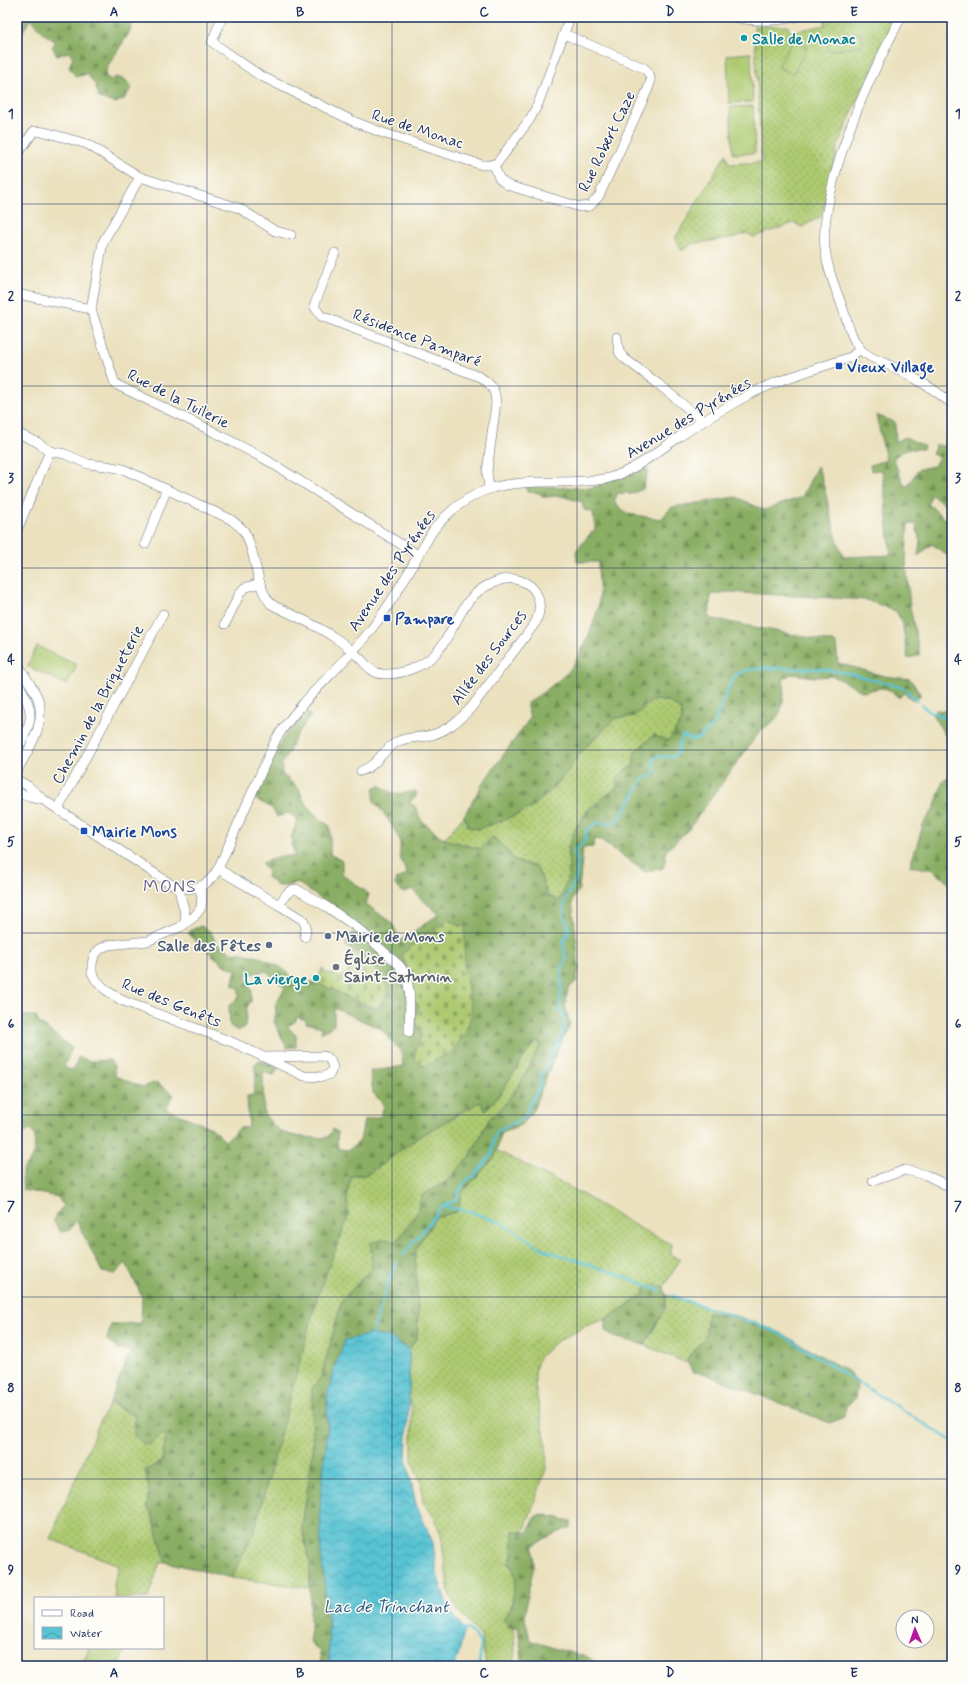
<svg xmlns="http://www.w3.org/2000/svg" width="969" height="1683" viewBox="0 0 969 1683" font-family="Mynerve,sans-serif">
<defs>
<pattern id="grass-dots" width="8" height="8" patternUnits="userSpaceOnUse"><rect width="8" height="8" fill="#adca71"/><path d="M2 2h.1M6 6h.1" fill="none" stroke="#8ca460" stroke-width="1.8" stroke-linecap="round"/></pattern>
<pattern id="forest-firs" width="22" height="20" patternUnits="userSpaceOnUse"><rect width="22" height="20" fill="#8aae63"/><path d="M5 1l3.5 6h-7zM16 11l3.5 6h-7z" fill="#708e55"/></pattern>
<pattern id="cemetery-stones" width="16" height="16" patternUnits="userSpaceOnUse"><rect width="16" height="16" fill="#adca71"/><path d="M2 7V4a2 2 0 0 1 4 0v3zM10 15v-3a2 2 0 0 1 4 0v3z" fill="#8ca460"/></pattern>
<pattern id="water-waves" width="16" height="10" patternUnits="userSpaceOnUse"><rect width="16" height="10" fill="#58c3d3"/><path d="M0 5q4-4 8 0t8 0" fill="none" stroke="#489fae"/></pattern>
</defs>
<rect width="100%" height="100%" fill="#fdfcf7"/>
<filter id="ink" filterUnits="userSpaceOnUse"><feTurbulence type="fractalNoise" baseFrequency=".025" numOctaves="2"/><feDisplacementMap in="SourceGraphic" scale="8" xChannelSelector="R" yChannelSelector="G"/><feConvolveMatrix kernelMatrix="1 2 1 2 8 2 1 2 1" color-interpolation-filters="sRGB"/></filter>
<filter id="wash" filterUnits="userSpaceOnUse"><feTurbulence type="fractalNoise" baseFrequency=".012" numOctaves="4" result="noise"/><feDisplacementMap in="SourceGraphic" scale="16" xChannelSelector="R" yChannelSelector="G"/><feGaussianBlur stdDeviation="0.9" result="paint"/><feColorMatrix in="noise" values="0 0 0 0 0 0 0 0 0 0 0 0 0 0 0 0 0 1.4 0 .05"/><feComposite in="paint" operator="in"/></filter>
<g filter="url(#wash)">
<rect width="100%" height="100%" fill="#ebe1be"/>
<g fill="url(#grass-dots)" stroke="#647c68">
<polygon points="825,17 896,17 852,112 838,146 822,216 802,227 794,223 754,237 746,233 736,237 692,244 682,251 675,238 726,154 729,164 762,162 754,26 788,26 790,32 825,25"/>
<polygon points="652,700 668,701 681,710 682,721 668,742 633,767 618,787 588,810 568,848 569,876 559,901 548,896 537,867 515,861 502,845 480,849 444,839 464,816 469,827 555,787 584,749 616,718 634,716"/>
<polygon points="536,1042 541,1044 519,1086 500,1110 489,1119 471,1155 447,1181 422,1195 416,1215 396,1243 385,1239 372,1268 342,1300 321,1378 312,1388 313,1453 302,1527 310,1565 310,1588 232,1578 255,1528 317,1297 348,1217 347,1193 352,1175 367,1175 420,1136 480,1102 486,1110 516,1070 528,1051"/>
<path d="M496 1150 575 1190 648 1233 671 1244 670 1254 680 1260 664 1287 654 1284 646 1287 643 1295 606 1319 586 1326 553 1344 538 1359 535 1374V1386L545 1438 547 1454 546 1469 524 1532H513L512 1557 516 1578 511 1608 503 1619 509 1626 513 1627C514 1638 518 1657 510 1666H486L481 1636 458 1611 449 1593 441 1535 434 1516 423 1502 421 1481 416 1472 412 1460V1411L409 1398V1350L417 1337 418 1309 415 1251 435 1218 458 1211 461 1194 494 1158Z"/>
<polygon points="666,1295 740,1317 708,1313 705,1337 687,1359 689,1364 644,1345 666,1308"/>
<polygon points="110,1403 135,1416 134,1435 151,1444 161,1435 166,1435 162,1462 145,1470 149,1488 147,1508 152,1514 166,1562 160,1562 148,1598 115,1598 114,1584 119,1565 50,1539 100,1421"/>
<polygon points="89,1648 126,1648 118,1666 81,1666"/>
</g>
<g fill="url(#forest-firs)" stroke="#526e60">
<polygon points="17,17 135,17 129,33 107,67 105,76 111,80 116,77 126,80 131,89 124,99 115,103 99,98 95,84 87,74 76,77 69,67 73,57 68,52 57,56 52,46 55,44 55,41 44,34 30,19 19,39 17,49"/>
<path d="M876 415 895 422 896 442 905 437 924 446 923 449H907L893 458 901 478 906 487 919 469 934 466 939 457 932 454 936 445 946 446 952 442V465L948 462 945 468 948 485 952 489V508L948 507 931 494 928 504 950 523 952 522V559L932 544 918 556 920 542 916 524H908L906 561 910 607 920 655 908 659 902 622 896 611 866 600 726 592 711 595 709 618 836 643 838 663 884 676 910 679 921 695 914 701 904 693 899 698C886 685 880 687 864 692L833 676 815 677 791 674 783 680C786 687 783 707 779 714 775 722 766 726 760 731L688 830 666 851 665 861 663 868 645 872 601 840 594 839 593 847 583 848 579 889 572 900 579 967 576 982 568 989 565 1005 570 1024 555 1055 533 1111 521 1125 502 1132 494 1158 461 1194 458 1211 435 1218 415 1251 418 1309 417 1338 409 1350C381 1332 378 1333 345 1340L327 1397 328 1617 329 1659 331 1666H322L319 1651 310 1642V1565L302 1527 313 1453 312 1388 321 1377 342 1300 372 1268 371 1243 385 1239 396 1242 416 1215 422 1195 447 1181 471 1155 489 1119 500 1110 519 1086 541 1044 536 1042 528 1051 500 1094 485 1110 480 1102 420 1136 367 1175H352L347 1193 348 1217 317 1297 255 1528 232 1578 166 1562 152 1514 147 1508 149 1488 145 1470 162 1462 166 1436 161 1435 151 1444H143L134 1435 135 1416 110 1403 131 1350H119L107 1340 111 1324 141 1323 142 1297 126 1263 115 1274 102 1272 76 1220 70 1230 60 1232 53 1220 63 1206 58 1197 23 1190 22 1171 34 1154 35 1136 30 1129 17 1138V1011L25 1016H36L38 1022 72 1048 64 1066 69 1070 75 1068 78 1057 91 1061 110 1060 114 1066 115 1076 143 1087 156 1082 174 1095 166 1109 212 1128 225 1141 240 1128 249 1127 247 1096 253 1095 256 1076 254 1065 259 1060 278 1068 274 1075 263 1072 264 1114C269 1119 273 1126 279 1130 288 1137 316 1139 328 1137L333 1129 337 1132 338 1149 349 1150 360 1141 364 1120 381 1116 384 1105 373 1093 370 1070H381L403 1066 402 1053 381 1029 334 1008V1025L321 1033 322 1027 306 1023V1020L297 1017 295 1022 287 1026 296 1035V1047L287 1048 274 1022 276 1013 275 1005 285 988 266 971 245 975 252 992 251 1001 247 1007 245 1027 238 1031 230 1026 229 1005 239 998V988L232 985 236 970 224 965 189 935V931L201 926 211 932 216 943 231 952 243 953 262 958 280 967 297 980 317 983 371 1007 380 1008 389 987 385 985 387 980 354 950 346 946 347 940 354 931 321 899 297 882 287 886H277L267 877 268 872 262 863 280 856H296L291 844 293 842 291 838 298 820 289 813 277 817 272 808 255 799C269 767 281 736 304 709L311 715 295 738 289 752 282 763V774L299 789 302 797 310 809 321 820 330 826V854L342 861V874L369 894 366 904 393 924 400 941 439 914 420 898 412 889 403 893 395 885 397 879 407 875 400 857V840L390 822 374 801V788L380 785C395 796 398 794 416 791L417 796 409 802 415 806 421 820 444 839 480 849 493 837 502 845 515 861 537 867 548 896 559 901 569 876 568 848 577 825 588 810 617 787V778L624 770 633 767 635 751 654 735 668 741 682 721 681 710 668 701 653 700 634 716 616 718 584 749 555 787 533 807 505 820 478 829 469 827 464 816 483 783 530 718 527 708V703C541 694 555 684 567 673 579 660 598 618 599 600 600 587 598 575 598 562H577L576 551 590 534 595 530 593 512 584 510 582 502 561 496 544 497 539 493 527 492 525 486 592 488 641 468 648 470 643 489 629 495 628 492 624 494 618 493 614 502 628 514 661 519 672 507 736 497 764 510 802 497 817 466 821 475 837 540 844 557 891 555 882 470 871 471 870 465 886 460Z"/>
<polygon points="935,710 952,711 952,739 945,735 932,714"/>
<polygon points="952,776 952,886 933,870 910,866 924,822 934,809 943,781"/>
<polygon points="654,1284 664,1287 666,1295 666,1308 644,1345 614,1337 606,1331 606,1319 643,1295 646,1287"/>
<polygon points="708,1313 740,1317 779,1332 849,1372 858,1381 855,1399 846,1406 844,1417 830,1423 703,1373 692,1372 687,1359 705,1337"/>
<polygon points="541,1514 571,1521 571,1527 544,1539 533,1546 534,1566 527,1597 525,1618 530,1639 553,1648 588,1657 600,1666 528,1666 522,1660 518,1627 509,1627 503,1619 511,1608 516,1578 513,1570 508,1563 512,1557 513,1531 527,1533 535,1517"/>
</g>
<g fill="url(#cemetery-stones)" stroke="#647c68">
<path d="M448 920 465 927 464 966 472 1012 466 1032 451 1052 425 1066C407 1061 417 1046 422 1034L414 1019 419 1006 413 999 412 982 402 954Z"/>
<polygon points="354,950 387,980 385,985 389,987 380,1008 371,1007 317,983 322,968 324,969 323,972 342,978 344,974 347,973"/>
</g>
<g fill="#adca71" stroke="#647c68">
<polygon points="861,32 863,45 829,51 827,38"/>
<polygon points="793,40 807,48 793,74 778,67"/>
<polygon points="751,53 753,102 729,103 727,55"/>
<polygon points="753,106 755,153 733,154 730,107"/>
<polygon points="37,646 77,665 67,685 27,666"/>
</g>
<polygon fill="url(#water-waves)" stroke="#3a7998" points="372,1334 389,1337 409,1350 409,1398 406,1458 416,1504 433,1543 437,1575 449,1610 465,1630 455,1666 331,1666 329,1659 328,1617 321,1554 320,1503 328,1426 327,1397 335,1367 345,1340"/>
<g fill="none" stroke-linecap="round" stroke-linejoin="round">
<g stroke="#58c3d3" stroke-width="2.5">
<polyline points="922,705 928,711 952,720"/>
<polyline points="444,1207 469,1211 501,1223 545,1250 618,1274 660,1291"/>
<path d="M403 1255 442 1207 453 1202 458 1196 460 1189 469 1178 474 1176 492 1154C492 1123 504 1130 524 1118L533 1098 541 1086 540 1079 553 1051 558 1045 565 1025 563 1017 564 1013 560 1011V1009L562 969 566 960 563 942 569 930C568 924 564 918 564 912 563 899 568 896 573 886 577 879 577 869 578 862L574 850 585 841 587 830 595 824 600 822 608 824 614 822 621 817 643 779 652 775 655 771 653 762 654 758 658 756 673 757 677 753 682 737 685 736 691 740 699 738 714 724 731 682 736 675 747 670 766 668 822 669 851 674 900 687 906 690 917 701"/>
<polyline points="672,1296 754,1323 781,1334 952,1441"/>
<polyline points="372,1334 389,1279 397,1261"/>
<path d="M465 1630 468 1629C485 1643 481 1646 479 1666"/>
</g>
</g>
</g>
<g filter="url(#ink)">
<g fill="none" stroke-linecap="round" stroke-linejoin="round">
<g stroke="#646d80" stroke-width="10">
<g id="minor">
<path d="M222 17 212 42 259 75 355 122 383 133 482 165C488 165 493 166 498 162L530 119 538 104 570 17"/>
<path d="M734 17C756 22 775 21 796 17"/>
<path d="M901 17C871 75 842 136 829 200 826 215 823 232 825 248 827 268 835 287 842 306 847 320 851 339 861 350 870 359 885 363 896 368 915 378 936 390 952 404"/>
<polyline points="17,155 34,131 45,132 87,144 140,177 239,208 275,231 291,235"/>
<path d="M494 165 499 178 507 185 580 207 590 206 599 196 648 89C652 80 651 74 644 68L564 34"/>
<polyline points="140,177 103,242 91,309 114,381 117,385 208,429 265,459 418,555"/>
<path d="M335 253 314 306 321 316 480 377C492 385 495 389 496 403L487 472 489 488"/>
<polyline points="17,294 91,309"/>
<polyline points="617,337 619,352 624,358 657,383 703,421"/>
<path d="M17 433 37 442 50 451 65 454 88 464 106 466 123 469 230 519C235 523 240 526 244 531 257 552 254 584 271 604 292 615 315 624 335 638 342 642 348 648 354 653 363 659 370 674 383 674 401 675 422 667 435 654 458 630 459 596 493 583 499 580 507 578 514 579 522 580 532 585 536 593 541 602 540 612 536 622L471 708C459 720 445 733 427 736 417 738 406 737 397 742 382 750 377 766 361 771"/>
<polyline points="17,530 50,451"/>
<polyline points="145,544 166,491"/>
<polyline points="225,624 240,593 244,588 260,583"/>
<path d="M17 661C22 673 31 684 37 696 48 723 29 748 17 771"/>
<path d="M17 681C34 710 35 720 17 750"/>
<path d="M17 780 28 786 44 800 169 883C190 893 206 890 218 869L276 739C301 700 335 673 365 637 392 605 412 565 434 529 469 487 503 481 555 482 573 482 591 482 609 478 636 470 656 452 679 437 699 423 720 411 741 399 774 380 814 370 851 357L860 349"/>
<polyline points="17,792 29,797 44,800"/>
<polyline points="58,809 163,614"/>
<path d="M218 869 279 905C284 898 287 890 296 889L327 907 355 926 399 965C414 983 409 1010 409 1032"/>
<path d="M179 887C179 899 189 914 184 925"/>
<polyline points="199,887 202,896 201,908 194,917 180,927 148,941 108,945 100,949 94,956 92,964 92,973 96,980 106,990 121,1000 232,1042 304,1076 323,1077 330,1074 333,1067 330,1060 324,1056 264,1057"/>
<polyline points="279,905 303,920 306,927 305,937"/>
<polyline points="873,1181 905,1170 926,1175 952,1188"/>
</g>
</g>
<use href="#minor" stroke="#fff" stroke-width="9"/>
</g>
</g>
<path fill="none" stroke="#1b2f5e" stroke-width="1" stroke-opacity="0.55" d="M207 17V1666M392 17V1666M577 17V1666M762 17V1666M17 204H952M17 386H952M17 568H952M17 750H952M17 933H952M17 1115H952M17 1297H952M17 1479H952"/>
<g fill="#0f9aa8" stroke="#fdfcf7" stroke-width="1.5">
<circle cx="744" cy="38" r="4"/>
<circle cx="316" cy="978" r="4"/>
</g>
<g fill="#1a4fb4" stroke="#fdfcf7" stroke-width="1.5">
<rect x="835" y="362" width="8" height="8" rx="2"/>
<rect x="383" y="614" width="8" height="8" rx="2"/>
<rect x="80" y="827" width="8" height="8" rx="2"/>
</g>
<g fill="#5c6f8a" stroke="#fdfcf7" stroke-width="1.5">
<circle cx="328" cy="936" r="4"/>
<circle cx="269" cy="945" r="4"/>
</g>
<circle fill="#6b7280" stroke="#fdfcf7" stroke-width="1.5" cx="336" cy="967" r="4"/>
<g text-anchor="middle" stroke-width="3" stroke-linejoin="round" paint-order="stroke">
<g font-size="16" font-weight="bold" fill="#0d838f" stroke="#fdfcf7" text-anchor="start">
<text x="752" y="44">Salle de Monac</text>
<text x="308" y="984" text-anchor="end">La vierge</text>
</g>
<g font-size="16" fill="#1b2f5e" stroke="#fdfcf7">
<text transform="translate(418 128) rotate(18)" y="6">Rue de Monac</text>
<text transform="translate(606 141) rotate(-64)" y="6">Rue Robert Caze</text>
<text transform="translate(417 337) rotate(21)" y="6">Résidence Pamparé</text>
<text transform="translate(179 398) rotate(27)" y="6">Rue de la Tuilerie</text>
<text transform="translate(688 417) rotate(-31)" y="6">Avenue des Pyrénées</text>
<text transform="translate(391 570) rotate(-56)" y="6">Avenue des Pyrénées</text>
<text transform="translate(488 657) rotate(-53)" y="6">Allée des Sources</text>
<text transform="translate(97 704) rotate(-62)" y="6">Chemin de la Briqueterie</text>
<text transform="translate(172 1002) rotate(22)" y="6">Rue des Genêts</text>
</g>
<g font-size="16" font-weight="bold" fill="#164399" stroke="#fdfcf7" text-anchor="start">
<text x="847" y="372">Vieux Village</text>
<text x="395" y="624">Pampare</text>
<text x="92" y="837">Mairie Mons</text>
</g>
<g font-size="16" font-weight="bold" fill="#4e5e75" stroke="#fdfcf7" text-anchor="start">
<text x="336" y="942">Mairie de Mons</text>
<text x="261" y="951" text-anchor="end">Salle des Fêtes</text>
</g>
<g font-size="16" font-weight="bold" fill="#5b616d" stroke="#fdfcf7" text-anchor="start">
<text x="344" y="964">Église<tspan x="344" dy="18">Saint-Saturnin</tspan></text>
</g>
<g font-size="17" font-style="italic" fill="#2d5b81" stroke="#fdfcf7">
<text x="386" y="1612">Lac de Trinchant</text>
</g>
<g font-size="18" letter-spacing="1" fill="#615c87" stroke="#fdfcf7">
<text x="170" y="892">MONS</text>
</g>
</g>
<rect width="969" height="1683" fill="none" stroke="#fdfcf7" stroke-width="44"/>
<rect x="34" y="1597" width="130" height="52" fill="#fdfcf7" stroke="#a3aaba"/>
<rect x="42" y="1610" width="20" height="6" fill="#ffffff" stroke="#a3aaba"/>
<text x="70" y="1617" font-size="12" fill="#1b2f5e">Road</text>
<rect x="42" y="1627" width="20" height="12" fill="url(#water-waves)" stroke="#a3aaba"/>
<text x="70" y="1637" font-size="12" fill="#1b2f5e">Water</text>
<g transform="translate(915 1629) rotate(358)"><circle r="19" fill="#fdfcf7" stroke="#a3aaba"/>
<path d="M0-3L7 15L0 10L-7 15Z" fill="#b5179e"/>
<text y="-6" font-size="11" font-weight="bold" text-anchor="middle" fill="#1b2f5e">N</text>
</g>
<rect x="22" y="22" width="925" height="1639" fill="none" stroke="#1b2f5e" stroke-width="1.5"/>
<g font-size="13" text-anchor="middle" font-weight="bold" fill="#1b2f5e">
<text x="114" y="16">A</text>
<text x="300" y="16">B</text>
<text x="484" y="16">C</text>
<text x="670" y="16">D</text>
<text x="854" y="16">E</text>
<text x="11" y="118">1</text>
<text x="958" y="118">1</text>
<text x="11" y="300">2</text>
<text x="958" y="300">2</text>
<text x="11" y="482">3</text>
<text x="958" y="482">3</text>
<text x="11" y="664">4</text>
<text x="958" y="664">4</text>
<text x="11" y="846">5</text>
<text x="958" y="846">5</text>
<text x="11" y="1028">6</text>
<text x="958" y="1028">6</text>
<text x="11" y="1210">7</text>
<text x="958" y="1210">7</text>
<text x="11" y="1392">8</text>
<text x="958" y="1392">8</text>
<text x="11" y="1574">9</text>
<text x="958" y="1574">9</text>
<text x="114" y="1677">A</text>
<text x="300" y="1677">B</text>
<text x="484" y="1677">C</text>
<text x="670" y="1677">D</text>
<text x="854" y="1677">E</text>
</g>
</svg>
